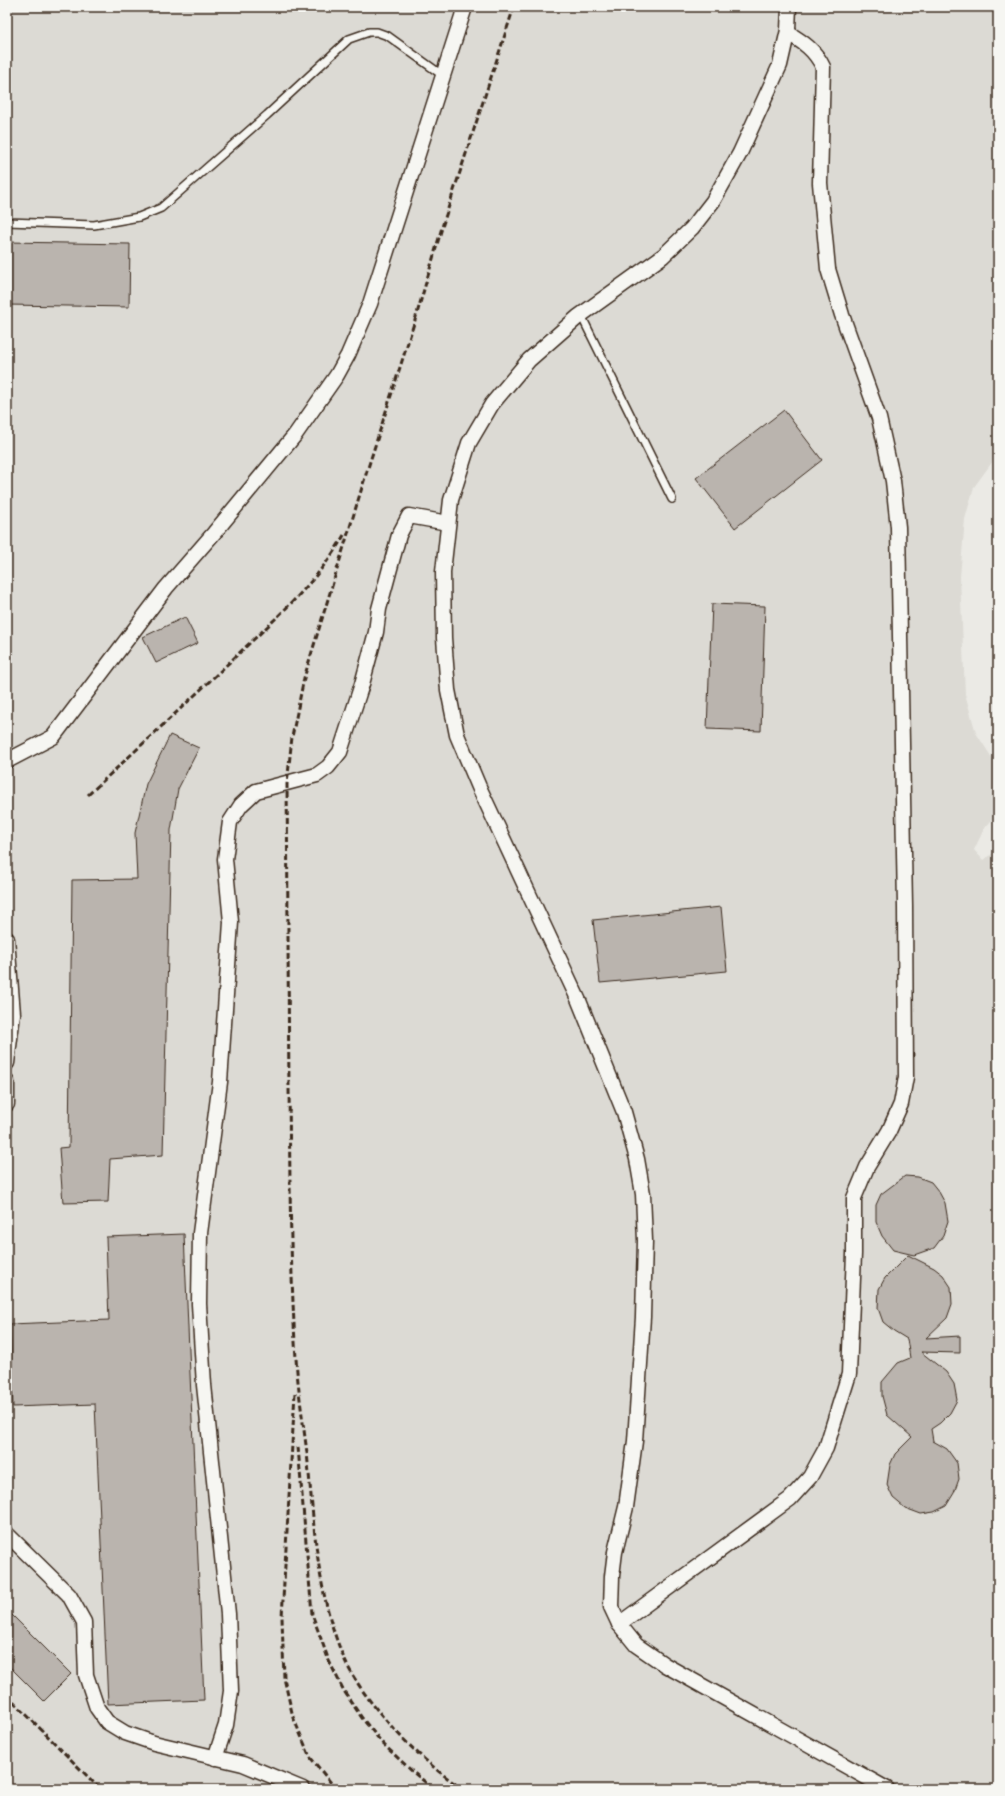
<svg xmlns="http://www.w3.org/2000/svg" width="1005" height="1796" viewBox="0 0 1005 1796" font-family="'Balsamiq Sans',sans-serif">
<rect width="100%" height="100%" fill="#ebeae5"/>
<filter id="ink" filterUnits="userSpaceOnUse"><feTurbulence type="fractalNoise" baseFrequency=".025" numOctaves="2"/><feDisplacementMap in="SourceGraphic" scale="8" xChannelSelector="R" yChannelSelector="G"/><feConvolveMatrix kernelMatrix="1 2 1 2 8 2 1 2 1" color-interpolation-filters="sRGB"/></filter>
<g filter="url(#ink)">
<polygon fill="#dcdad4" points="7,7 998,7 998,454 974,487 965,519 960,577 965,694 976,733 998,767 998,813 984,829 974,850 983,860 998,850 998,1789 7,1789"/>
<g fill="#bab4ae" stroke="#3b2a1e">
<polygon points="7,242 130,244 129,307 7,305"/>
<polygon points="784,410 822,460 735,528 696,478"/>
<polygon points="712,604 765,606 761,731 707,729"/>
<polygon points="185,617 198,643 156,663 143,637"/>
<polygon points="170,735 199,748 178,789 171,830 163,1155 110,1159 108,1202 63,1203 59,1148 69,1147 72,880 137,879 135,833 146,784"/>
<polygon points="721,907 727,971 600,983 593,920"/>
<polygon points="905,1176 918,1177 931,1182 939,1192 945,1203 948,1221 943,1236 934,1248 914,1255 893,1250 882,1236 876,1222 876,1205 881,1194"/>
<polygon points="184,1234 204,1700 108,1704 95,1404 13,1407 10,1324 109,1320 106,1237"/>
<polygon points="908,1255 934,1268 943,1275 951,1287 952,1304 947,1318 926,1338 960,1336 960,1353 921,1352 946,1372 954,1384 957,1400 950,1413 940,1423 931,1429 933,1441 947,1449 957,1463 959,1479 954,1493 946,1506 934,1512 921,1514 905,1508 893,1498 887,1485 890,1465 895,1454 912,1437 887,1415 882,1396 882,1382 898,1363 910,1358 907,1339 894,1331 883,1322 878,1308 879,1289 885,1278"/>
<polygon points="7,1610 71,1674 44,1701 7,1664"/>
</g>
<g fill="none" stroke-linecap="round" stroke-linejoin="round">
<g stroke="#3b2a1e" stroke-width="10">
<g id="lane">
<polyline points="7,222 94,225 139,217 161,208 267,115 349,39 369,32 377,32 388,36 442,75"/>
<polyline points="581,315 672,499"/>
</g>
</g>
<g stroke="#3b2a1e" stroke-width="17">
<g id="street">
<polyline points="789,7 788,30 780,65 740,153 713,201 692,228 663,256 578,317 529,360 492,404 469,443 451,500 443,572 444,638 448,690 457,735 479,787 579,1001 624,1112 637,1159 643,1194 645,1241 643,1317 635,1441 626,1507 615,1552 612,1576 611,1607 619,1624 636,1645 665,1665 887,1789"/>
<polyline points="7,761 53,737 166,588 214,533 295,435 337,375 348,355 370,304 465,7"/>
<polyline points="7,939 13,1014 7,1063"/>
<polyline points="7,1082 7,1104"/>
<polyline points="7,1534 69,1595 84,1622 86,1675 97,1708 107,1722 125,1733 154,1743 243,1764 303,1789"/>
<path d="M619 1624 790 1499 810 1477 826 1448 849 1374 854 1254V1198L867 1167 889 1131 901 1104 906 1077 905 906 898 527 893 481 879 418 842 315 828 269 820 183 823 67C815 50 803 42 788 33"/>
<polyline points="215,1758 226,1725 231,1691 228,1614 204,1385 199,1304 200,1233 220,1082 231,922 225,859 230,822 241,805 256,791 317,775 328,767 340,752 362,684 376,632 379,609 399,535 409,516 448,523"/>
</g>
</g>
<use href="#lane" stroke="#f6f6f2" stroke-width="7"/>
<use href="#street" stroke="#f6f6f2" stroke-width="14"/>
<g stroke="#3b2a1e" stroke-width="3" stroke-dasharray="6 3" stroke-linecap="butt">
<path d="M88 795C137 749 186 704 235 657 275 619 317 583 344 535"/>
<polyline points="295,1393 282,1617 284,1678 293,1717 310,1757 336,1789"/>
<polyline points="298,1447 312,1614 329,1661 344,1691 362,1718 383,1744 414,1773 434,1789"/>
<polyline points="7,1695 100,1789"/>
<path d="M463 1789C421 1762 362 1702 343 1656 316 1592 314 1521 307 1453 303 1421 298 1390 296 1358 290 1268 290 1177 289 1087 288 986 288 885 287 784L292 737 304 678 367 471 416 317 443 224 514 7"/>
</g>
</g>
</g>
<rect width="1005" height="1796" fill="none" stroke="#f6f6f2" stroke-width="24"/>
<rect x="12" y="12" width="981" height="1772" fill="none" stroke="#3b2a1e" stroke-width="1.5" filter="url(#ink)"/>
</svg>
